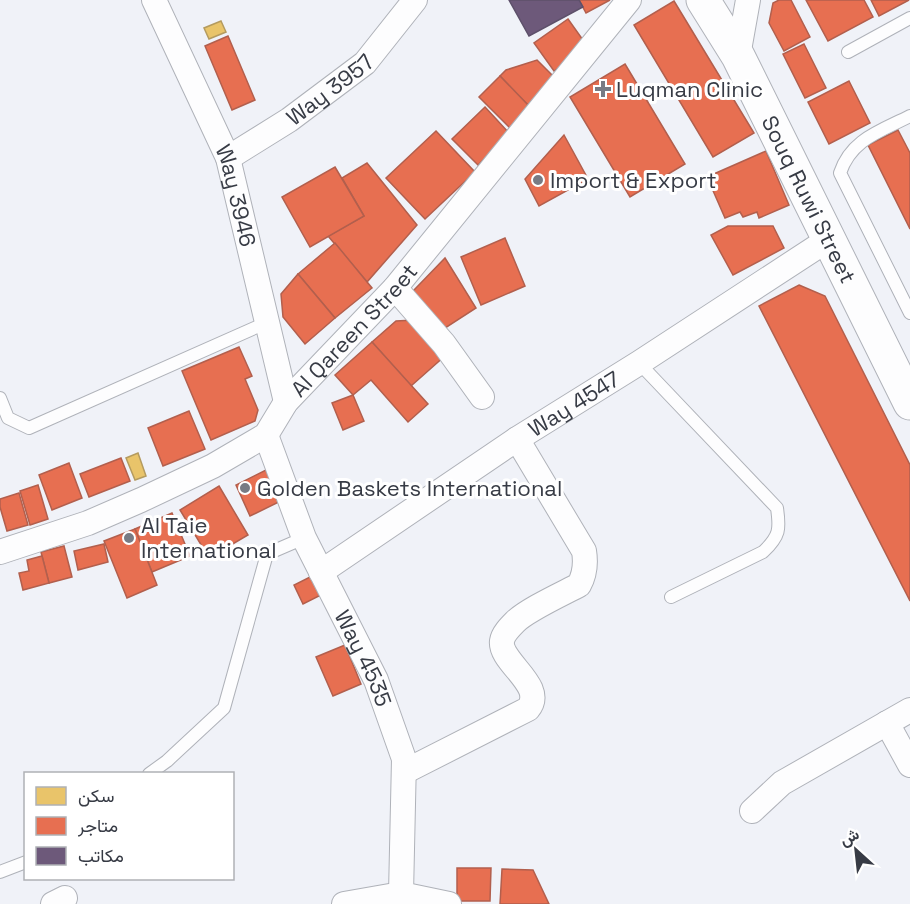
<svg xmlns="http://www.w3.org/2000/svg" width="910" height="904" viewBox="0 0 910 904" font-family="'Space Grotesk',Vazirmatn,sans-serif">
<rect width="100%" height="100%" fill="#f0f2f8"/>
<g fill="#e9c46a" stroke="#b49b5f" stroke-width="1.5">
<polygon points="221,21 226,32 209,39 204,28"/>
<polygon points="138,453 146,476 135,480 126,458"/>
</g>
<g fill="#e76f51" stroke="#b25f4d" stroke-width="1.5">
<polygon points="579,0 610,0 586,13"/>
<polygon points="779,0 791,0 810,37 784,51 769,23 773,3"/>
<polygon points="806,0 864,0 873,17 828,41"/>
<polygon points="871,0 909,0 879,16"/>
<polygon points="674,1 754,133 713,157 634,25"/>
<polygon points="568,19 588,47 554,71 534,43"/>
<polygon points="228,36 255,100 232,110 205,46"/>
<polygon points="804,44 826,88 805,98 783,54"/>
<polygon points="537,60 555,78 528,105 500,76 506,70"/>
<polygon points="625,64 685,164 630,197 570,97"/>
<polygon points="500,76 528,105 511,129 479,97"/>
<polygon points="849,81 870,123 829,144 808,102"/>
<polygon points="485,107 510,134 478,165 452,139"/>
<polygon points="898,130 910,153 910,229 868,145"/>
<polygon points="436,131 475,172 425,219 386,178"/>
<polygon points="564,135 588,179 539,206 525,179"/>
<polygon points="766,151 789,205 759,218 757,212 743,217 740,212 725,218 707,177"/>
<polygon points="367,163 417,225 367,282 328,236 364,216 342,178"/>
<polygon points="335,167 364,216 310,247 282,197"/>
<polygon points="728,226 773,226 784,248 733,275 711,235"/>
<polygon points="505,238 525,286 481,305 461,257"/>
<polygon points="335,243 372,288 335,318 298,274"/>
<polygon points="445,258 476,308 439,332 413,291"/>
<polygon points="298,274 335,318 305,344 283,317 281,294"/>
<polygon points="799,285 825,296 910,465 910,601 759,306"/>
<polygon points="414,320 446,355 411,386 372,342 396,321"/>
<polygon points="372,342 428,404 408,422 371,380 353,395 335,375"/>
<polygon points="239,347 252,376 245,379 258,410 255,421 211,440 182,371"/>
<polygon points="353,395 364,421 343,430 332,403"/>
<polygon points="189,411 205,449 163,466 148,428"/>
<polygon points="121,458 130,481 89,497 80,474"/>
<polygon points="69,463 82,498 52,510 39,475"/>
<polygon points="268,469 283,500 250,516 236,485"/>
<polygon points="38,485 48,519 30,525 20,491"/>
<polygon points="219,486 248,535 209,558 180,510"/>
<polygon points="19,493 28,525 7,531 0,507 0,499"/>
<polygon points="172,513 190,556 152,572 135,529"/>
<polygon points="135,529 157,585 127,598 104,541"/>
<polygon points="104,544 108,562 78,570 74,551"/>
<polygon points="64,546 72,577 49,583 41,552"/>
<polygon points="42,556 49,583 23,590 19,573 29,571 27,560"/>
<polygon points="314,575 323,594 303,604 294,585"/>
<polygon points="345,645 361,684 333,696 316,657"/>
<polygon points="457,868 491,868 490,901 457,901"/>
<polygon points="502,869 533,870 549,904 500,904"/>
</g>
<polygon fill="#6d597a" stroke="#5d506a" stroke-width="1.5" points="509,0 579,0 583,7 529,36"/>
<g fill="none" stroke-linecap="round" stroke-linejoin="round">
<g stroke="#afb2b9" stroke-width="14">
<g id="service">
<polyline points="848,52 910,18"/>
<path d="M910 116C881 131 851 139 840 173L910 313"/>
<path d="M639 363 777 508C780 529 780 536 763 552L671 597"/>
<polyline points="0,398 8,418 29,428 268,322"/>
<polyline points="149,774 167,761 224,708 267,554 304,538"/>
<polyline points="0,872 26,862"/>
</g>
</g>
<g stroke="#afb2b9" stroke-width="26">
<g id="minor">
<path id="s1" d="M154 0 228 158 286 402"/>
<polyline points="738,56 748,0"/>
<path id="s2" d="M228 158 289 120 365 63 415 0"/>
<polyline points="395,288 444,344 482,397"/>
<path id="s3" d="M266 435 304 538 376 680 404 759 401 894"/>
<path id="s4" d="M0 552 88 523 141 500 213 466 266 435 286 402 395 288 629 0"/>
<path id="s5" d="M321 572 517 439 639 363 829 239"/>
<polyline points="887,723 910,765"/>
<path d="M404 772 528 709C547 686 499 662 502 641 503 634 510 627 515 622 527 610 562 594 579 585 585 574 586 563 584 551L517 439"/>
<polyline points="752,811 782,783 910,710"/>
<polyline points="53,904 65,898"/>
<polyline points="344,904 401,894 449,904"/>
</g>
</g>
<g stroke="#afb2b9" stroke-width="35">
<g id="secondary">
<path id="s6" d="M703 0 738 56 910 403"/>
</g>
</g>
<use href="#service" stroke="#fdfdfe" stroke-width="12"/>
<use href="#minor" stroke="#fdfdfe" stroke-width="24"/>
<use href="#secondary" stroke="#fdfdfe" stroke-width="33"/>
</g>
<g fill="#787b84" stroke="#fff" stroke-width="2">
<path d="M600 80h6v6h6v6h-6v6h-6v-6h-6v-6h6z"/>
<circle cx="538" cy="180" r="6"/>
<circle cx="245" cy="488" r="6"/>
<circle cx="129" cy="538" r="6"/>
</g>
<g text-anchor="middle" stroke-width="6" stroke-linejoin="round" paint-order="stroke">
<g font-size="22" fill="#373b45" stroke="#fff">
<text dy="8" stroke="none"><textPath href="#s2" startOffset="123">Way 3957</textPath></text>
<text dy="8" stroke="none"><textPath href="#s1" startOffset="213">Way 3946</textPath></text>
<text dy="8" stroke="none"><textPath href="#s6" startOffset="226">Souq Ruwi Street</textPath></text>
<text dy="8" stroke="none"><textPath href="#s4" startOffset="429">Al Qareen Street</textPath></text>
<text dy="8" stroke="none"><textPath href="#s5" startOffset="304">Way 4547</textPath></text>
<text dy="8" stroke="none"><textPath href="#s3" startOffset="244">Way 4535</textPath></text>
</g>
<g font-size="22" fill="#373b45" stroke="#fff" text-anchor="start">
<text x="616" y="97">Luqman Clinic</text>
<text x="550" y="188">Import &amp; Export</text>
<text x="257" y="496">Golden Baskets International</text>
<text x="141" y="533">Al Taie<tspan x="141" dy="25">International</tspan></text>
</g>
</g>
<rect x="24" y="772" width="210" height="108" fill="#ffffff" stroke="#afb1b5" stroke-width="1.5"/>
<rect x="36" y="787" width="30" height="18" fill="#e9c46a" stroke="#afb1b5" stroke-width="1.5"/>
<text x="78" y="802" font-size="18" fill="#373b45">سكن</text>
<rect x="36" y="817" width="30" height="18" fill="#e76f51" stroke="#afb1b5" stroke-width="1.5"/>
<text x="78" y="832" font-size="18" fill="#373b45">متاجر</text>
<rect x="36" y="847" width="30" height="18" fill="#6d597a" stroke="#afb1b5" stroke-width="1.5"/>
<text x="78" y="862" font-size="18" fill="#373b45">مكاتب</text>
<g transform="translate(856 850) rotate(333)" stroke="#ffffff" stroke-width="4.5" paint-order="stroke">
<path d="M0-4.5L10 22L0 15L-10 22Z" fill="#373b45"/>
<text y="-9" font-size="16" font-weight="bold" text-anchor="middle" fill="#373b45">ش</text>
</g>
</svg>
